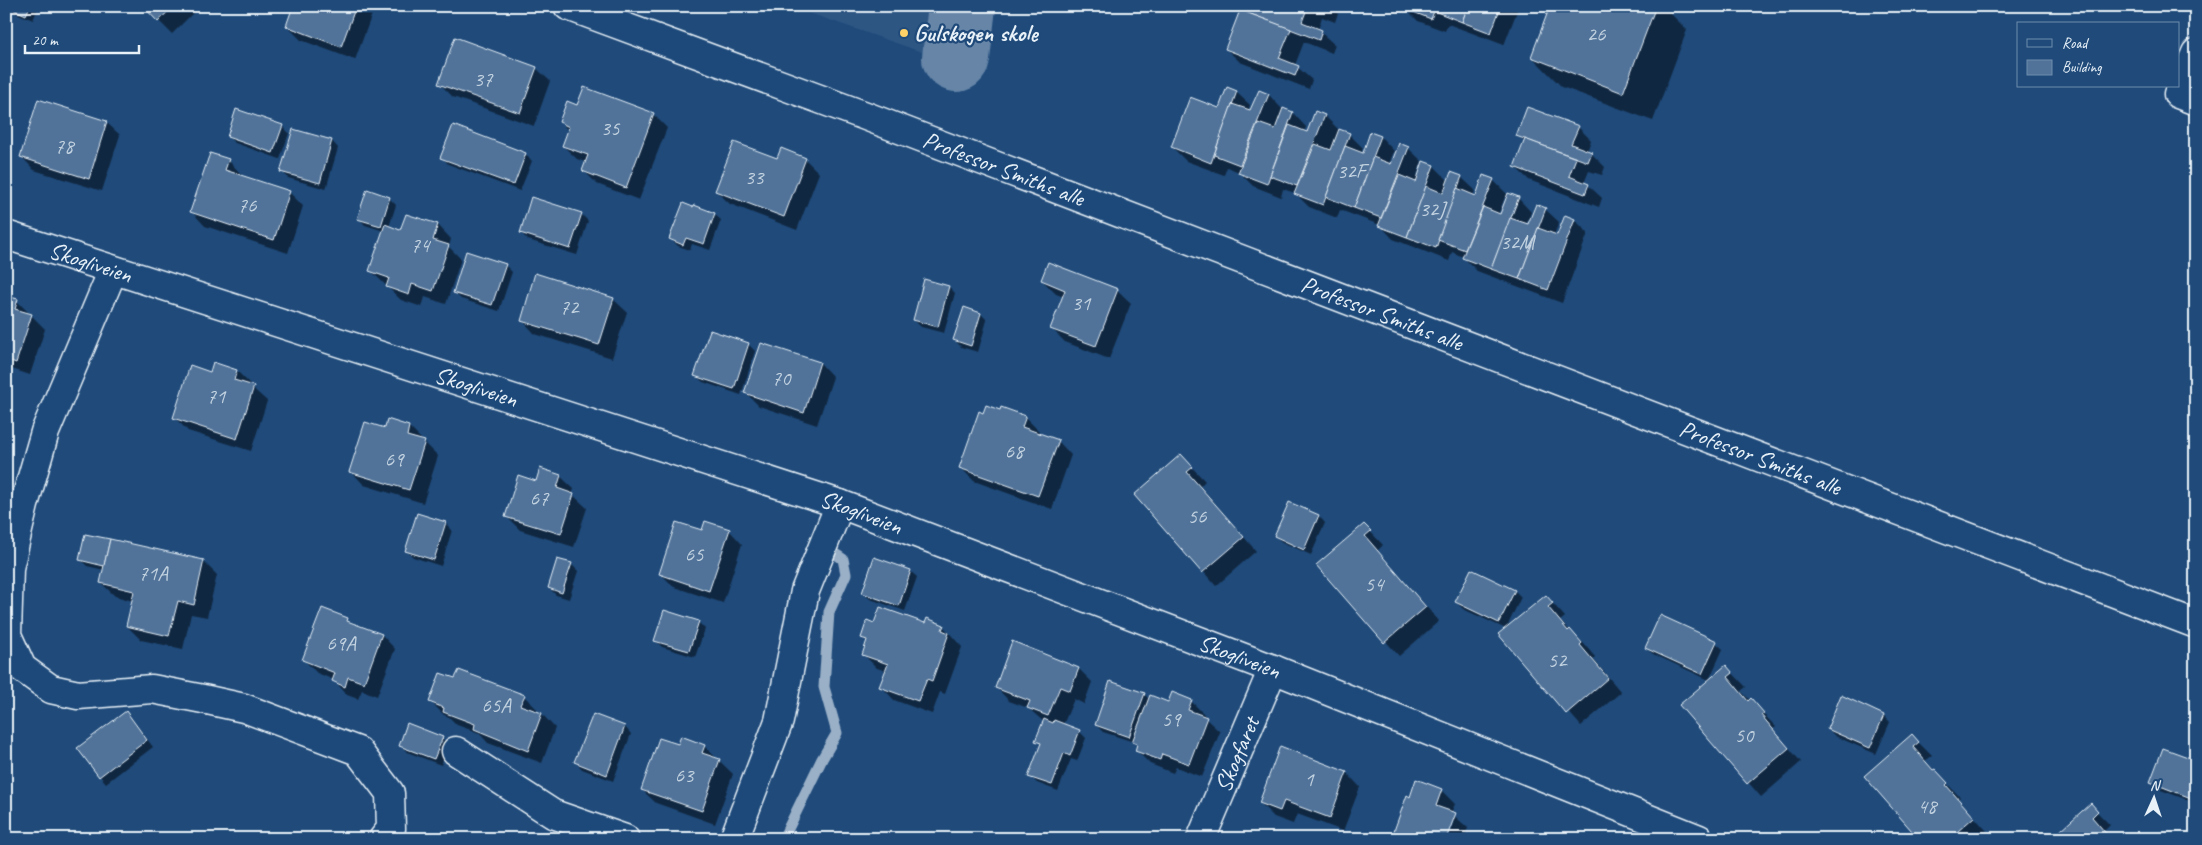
<svg xmlns="http://www.w3.org/2000/svg" width="2202" height="845" viewBox="0 0 2202 845" font-family="Caveat,sans-serif">
<rect width="100%" height="100%" fill="#1f4a7a"/>
<filter id="ink" filterUnits="userSpaceOnUse"><feTurbulence type="fractalNoise" baseFrequency=".02" numOctaves="2"/><feDisplacementMap in="SourceGraphic" scale="10" xChannelSelector="R" yChannelSelector="G"/><feConvolveMatrix kernelMatrix="1 2 1 2 8 2 1 2 1" color-interpolation-filters="sRGB"/></filter>
<g filter="url(#ink)">
<polygon fill="#2e5683" points="792,6 946,6 939,58 795,8"/>
<g fill="#0007" fill-rule="evenodd">
<polygon points="6,6 39,6 33,20 6,9"/>
<polygon points="144,6 200,6 172,34"/>
<polygon points="294,6 375,6 355,60 301,40 287,26"/>
<polygon points="1251,6 1331,6 1338,13 1335,22 1322,17 1318,30 1335,45 1332,53 1304,42 1295,65 1312,80 1309,89 1240,62 1226,49 1248,15"/>
<polygon points="1403,6 1519,6 1504,45 1448,24 1445,31 1418,21"/>
<polygon points="1551,6 1663,6 1687,30 1653,121 1562,87 1532,57"/>
<polygon points="6,30 10,33 6,44"/>
<polygon points="536,68 550,81 534,126 453,97 439,83"/>
<path d="M1236 92 1250 105 1248 111 1251 112 1269 95 1282 109 1293 113 1306 127 1304 132 1308 133 1315 113 1325 116 1339 130 1349 134 1363 148 1361 154 1363 155 1371 134 1381 137 1394 151 1389 164 1392 166 1408 148 1422 161 1417 175 1419 176 1424 163 1434 166 1449 181 1461 177 1475 190 1473 196 1476 197 1493 180 1508 195 1518 198 1531 212 1526 225 1529 226 1545 209 1559 222 1554 235 1558 237 1575 220 1588 233 1562 303 1477 271 1463 257 1452 252 1449 261 1393 239 1380 225 1340 210 1337 218 1309 207 1295 193 1283 189 1281 197 1253 186 1239 172 1227 167 1224 175 1186 161 1172 147 1220 110ZM1505 197 1508 198 1501 216 1498 215Z"/>
<polygon points="578,107 653,114 667,128 639,200 597,184 584,171 587,163 577,159 563,146 569,131 560,122"/>
<polygon points="106,122 120,135 102,191 34,170 21,156"/>
<polygon points="282,126 289,133 280,159 235,143 228,137"/>
<polygon points="1578,127 1591,140 1587,152 1591,153 1605,167 1602,175 1589,171 1584,183 1588,185 1602,198 1599,207 1529,180 1515,167 1525,142 1518,135"/>
<polygon points="294,130 332,141 338,148 326,189 288,178 282,171"/>
<polygon points="525,154 532,161 520,191 448,164 442,157"/>
<polygon points="805,159 819,173 797,230 730,204 716,191 778,160"/>
<polygon points="228,160 241,174 241,176 289,192 303,206 288,253 205,226 192,212"/>
<polygon points="389,198 396,205 389,227 401,231 407,215 438,225 451,239 449,247 461,259 446,304 425,297 422,307 401,300 371,271 384,231 365,225 359,218"/>
<polygon points="694,209 714,214 721,220 710,250 692,244 690,250 678,246 671,239"/>
<polygon points="581,214 588,221 577,255 528,240 521,233"/>
<polygon points="505,265 512,272 499,311 461,299 454,292"/>
<polygon points="1042,280 1117,290 1131,303 1109,359 1065,342 1052,329 1064,297 1056,294"/>
<polygon points="949,287 955,293 944,333 921,327 914,320"/>
<polygon points="6,297 17,301 45,329 30,375 6,367"/>
<polygon points="613,299 627,312 612,358 535,334 522,320"/>
<polygon points="981,314 987,320 978,352 961,347 955,340"/>
<polygon points="710,332 749,345 755,351 741,395 703,382 696,376"/>
<polygon points="762,344 820,363 833,377 817,425 759,406 746,393"/>
<polygon points="237,371 250,384 250,386 267,401 251,451 188,431 175,418 211,373"/>
<polygon points="1025,417 1039,431 1038,434 1058,441 1071,455 1052,509 974,481 960,467"/>
<polygon points="409,427 438,456 423,503 364,485 351,471 386,430"/>
<polygon points="1181,456 1205,481 1200,486 1256,551 1216,586 1136,495"/>
<polygon points="560,476 574,489 572,494 587,508 574,547 520,530 506,516 537,482"/>
<polygon points="1289,504 1319,516 1325,523 1311,555 1282,542 1275,536"/>
<polygon points="445,523 452,530 441,566 413,557 406,550"/>
<polygon points="1364,525 1383,545 1377,551 1439,621 1399,656 1318,566"/>
<polygon points="729,530 742,544 723,603 674,587 661,574 703,532"/>
<polygon points="81,560 203,561 217,575 207,617 191,614 183,649 141,640 127,626 133,601 115,596 101,583 104,570 87,566"/>
<polygon points="571,564 578,571 569,599 556,595 549,588"/>
<polygon points="910,571 917,577 905,611 870,599 863,593"/>
<polygon points="1515,591 1521,597 1506,629 1463,609 1456,602"/>
<polygon points="1546,596 1565,617 1560,621 1584,644 1595,657 1593,659 1621,692 1581,726 1500,634"/>
<polygon points="347,620 352,624 382,635 395,649 377,696 362,690 358,699 347,695 334,680 317,673 303,659"/>
<polygon points="698,622 705,629 695,657 662,647 655,640"/>
<polygon points="926,625 943,626 962,647 945,694 940,692 932,714 894,700 881,686 886,671 877,668 864,655 868,643 862,637"/>
<polygon points="1716,643 1723,649 1709,680 1653,654 1646,648"/>
<polygon points="1726,666 1746,687 1741,691 1776,727 1773,729 1801,762 1761,797 1681,705"/>
<polygon points="1079,669 1092,682 1084,704 1074,699 1063,725 1079,731 1086,738 1077,761 1071,759 1058,791 1037,783 1030,776 1042,745 1037,741 1044,722 1028,708 1009,701 996,687"/>
<polygon points="456,680 524,696 537,709 536,712 542,714 555,728 542,763 488,743 479,733 457,725 449,717 444,715 430,701"/>
<polygon points="1144,694 1149,699 1169,704 1191,701 1205,715 1204,717 1220,732 1202,777 1176,767 1173,773 1150,764 1136,750 1138,746 1134,742 1103,732 1096,725"/>
<polygon points="1842,697 1884,716 1890,722 1876,754 1835,736 1828,729"/>
<polygon points="594,716 625,727 631,734 613,781 582,769 576,762"/>
<polygon points="132,719 153,747 106,783 100,776"/>
<polygon points="1912,736 1932,756 1925,761 1960,797 1958,799 1987,831 1978,839 1921,839"/>
<polygon points="442,738 449,744 441,765 407,752 400,745"/>
<polygon points="678,746 704,746 733,774 715,824 656,803 642,790"/>
<polygon points="1281,748 1347,773 1360,787 1343,831 1297,814 1293,824 1274,817 1260,803"/>
<polygon points="2196,761 2196,803 2158,789 2151,782"/>
<polygon points="1441,790 1455,804 1451,813 1468,828 1464,839 1448,839 1454,820 1411,798"/>
<polygon points="2090,805 2110,825 2104,831 2111,839 2052,839"/>
</g>
<g fill="none" stroke-linecap="round" stroke-linejoin="round">
<polyline stroke="#9ab0c7" stroke-width="11" points="783,839 822,759 837,733 824,687 829,612 846,574 843,559 837,555"/>
<polyline stroke="#6685a7" stroke-width="68" points="956,58 962,6"/>
</g>
<g fill="#517399" stroke="#e8f1f8">
<polygon points="6,6 30,6 26,15"/>
<polygon points="143,6 173,6 158,22"/>
<polygon points="293,6 356,6 341,47 286,26"/>
<polygon points="1250,6 1308,6 1302,22 1322,30 1319,40 1248,13"/>
<polygon points="1403,6 1436,6 1431,19 1403,8"/>
<polygon points="1436,6 1468,6 1462,22 1434,11"/>
<polygon points="1468,6 1501,6 1491,33 1462,22"/>
<polygon points="1550,6 1656,6 1623,93 1531,57"/>
<polygon points="1240,10 1291,29 1279,58 1299,66 1295,76 1225,49"/>
<polygon points="455,37 537,67 520,113 438,84"/>
<polygon points="584,87 654,113 626,188 582,171 588,155 562,146 569,127 559,122 567,101 577,105"/>
<polygon points="1227,87 1237,91 1211,163 1171,147 1190,97 1219,108"/>
<polygon points="1259,90 1269,94 1240,165 1214,155 1232,104 1250,110"/>
<polygon points="38,99 107,121 89,179 20,157"/>
<polygon points="1527,107 1579,126 1571,144 1592,152 1588,162 1516,136"/>
<polygon points="1283,108 1293,112 1267,184 1238,173 1258,123 1275,129"/>
<polygon points="236,109 283,125 273,153 227,137"/>
<polygon points="1315,111 1325,115 1297,186 1270,176 1289,125 1307,132"/>
<polygon points="453,125 526,153 514,185 440,158"/>
<polygon points="293,129 332,140 320,183 280,172"/>
<polygon points="1339,129 1350,133 1323,205 1294,194 1315,144 1331,150"/>
<polygon points="1370,132 1381,136 1354,208 1326,197 1345,146 1363,153"/>
<polygon points="1525,139 1576,158 1569,176 1589,184 1585,194 1514,167"/>
<polygon points="734,142 777,158 781,148 806,158 784,217 715,191"/>
<polygon points="1399,143 1409,147 1381,218 1354,208 1373,157 1391,164"/>
<polygon points="210,153 229,159 225,170 290,191 274,240 190,212"/>
<polygon points="1423,161 1434,165 1407,237 1378,226 1399,175 1416,182"/>
<polygon points="1451,172 1462,176 1436,248 1407,237 1426,186 1443,193"/>
<polygon points="1483,175 1494,179 1465,250 1438,240 1457,188 1476,196"/>
<polygon points="367,189 390,197 381,226 357,219"/>
<polygon points="1508,193 1519,197 1491,269 1462,258 1483,207 1500,214"/>
<polygon points="531,197 582,213 570,249 520,233"/>
<polygon points="683,203 693,207 694,205 715,213 704,244 686,238 683,245 669,239"/>
<polygon points="1536,204 1546,208 1519,279 1491,269 1510,218 1528,224"/>
<polygon points="406,214 438,224 433,240 449,245 433,291 412,284 409,295 386,287 389,278 369,271 385,224 400,230"/>
<polygon points="1565,215 1575,219 1548,290 1519,279 1538,228 1557,235"/>
<polygon points="466,251 506,264 492,305 453,293"/>
<polygon points="1048,262 1118,289 1096,346 1050,329 1065,290 1041,280"/>
<polygon points="535,273 614,298 599,345 521,321"/>
<polygon points="924,279 949,286 938,327 913,320"/>
<polygon points="6,296 18,299 15,309 32,314 16,363 6,359"/>
<polygon points="964,307 981,313 971,346 953,340"/>
<polygon points="710,330 749,343 734,389 694,376"/>
<polygon points="761,343 820,362 804,413 744,393"/>
<polygon points="213,362 237,370 234,380 254,386 237,439 173,418 190,365 210,372"/>
<polygon points="986,405 1000,410 1001,407 1026,416 1022,427 1059,440 1038,496 959,468 979,411 983,413"/>
<polygon points="387,419 409,426 407,436 425,441 409,490 349,472 365,422 385,428"/>
<polygon points="1181,454 1193,467 1187,472 1244,537 1202,573 1134,495"/>
<polygon points="540,468 561,475 557,488 574,494 561,534 505,517 518,475 536,481"/>
<polygon points="1289,502 1319,515 1304,550 1274,536"/>
<polygon points="417,513 446,522 434,560 405,551"/>
<polygon points="705,521 730,529 709,591 659,574 676,522 702,530"/>
<polygon points="1364,524 1371,531 1365,536 1426,607 1384,643 1316,565"/>
<polygon points="85,534 110,539 104,566 79,560"/>
<polygon points="110,539 204,560 194,605 178,601 169,636 126,626 134,591 100,583"/>
<polygon points="874,557 911,570 899,606 862,593"/>
<polygon points="557,559 572,563 562,593 548,588"/>
<polygon points="1471,569 1515,590 1499,623 1455,602"/>
<polygon points="1546,595 1553,603 1548,607 1568,631 1570,629 1582,643 1580,645 1608,678 1566,714 1498,634"/>
<polygon points="880,607 925,623 927,618 944,625 942,630 949,633 932,681 927,679 918,701 879,687 888,664 862,655 867,640 861,638 867,620 874,623"/>
<polygon points="322,608 348,618 347,621 382,634 364,683 348,677 345,687 332,681 335,673 302,660"/>
<polygon points="664,610 699,621 689,651 654,641"/>
<polygon points="1660,615 1717,641 1702,674 1645,648"/>
<polygon points="1012,641 1079,668 1070,691 1060,687 1048,716 1027,708 1030,701 995,688"/>
<polygon points="1726,665 1733,673 1728,677 1748,701 1751,698 1764,713 1761,715 1789,748 1747,784 1679,705"/>
<polygon points="459,670 525,695 520,705 542,713 528,751 474,729 475,724 443,712 444,708 429,702 440,673 455,678"/>
<polygon points="1110,681 1145,693 1129,737 1095,725"/>
<polygon points="1172,692 1192,700 1188,710 1207,717 1189,764 1162,754 1160,760 1135,751 1137,744 1132,742 1150,695 1168,702"/>
<polygon points="1841,695 1884,715 1870,748 1827,729"/>
<polygon points="126,711 147,740 99,777 77,748"/>
<polygon points="593,714 625,726 607,775 574,762"/>
<polygon points="1044,719 1053,723 1054,720 1080,730 1070,756 1064,753 1052,785 1028,777 1041,743 1035,741"/>
<polygon points="407,723 443,737 434,759 399,746"/>
<polygon points="1912,734 1919,742 1913,747 1933,770 1935,769 1948,783 1946,785 1974,817 1949,839 1919,839 1864,776"/>
<polygon points="681,736 705,745 702,753 720,759 702,811 641,790 659,738 678,744"/>
<polygon points="1280,746 1347,772 1330,818 1284,801 1280,811 1259,803"/>
<polygon points="2163,748 2196,760 2196,800 2150,782"/>
<polygon points="1416,779 1442,789 1436,806 1456,813 1446,839 1391,839 1407,795 1410,797"/>
<polygon points="2091,803 2098,811 2092,817 2111,839 2051,839"/>
</g>
<g fill="none" stroke-linecap="round" stroke-linejoin="round">
<g stroke="#e8f1f8" stroke-width="31">
<g id="minor">
<path id="s1" d="M568 6 863 115 2196 624"/>
<polyline points="2196,53 2178,94 2196,101"/>
<path id="s2" d="M6 235 840 504 1273 669 1699 839"/>
<polyline points="113,270 45,432 24,505 9,568 7,635 22,668 51,689 78,695 152,689 203,699 244,708 358,751 390,793 391,829 383,839"/>
<polyline points="456,751 553,814 625,839"/>
<polyline points="734,839 779,721 805,591 840,504"/>
<path id="s3" d="M1201 839 1273 669"/>
</g>
</g>
<use href="#minor" stroke="#1f4a7a" stroke-width="28"/>
</g>
</g>
<circle fill="#ffd166" stroke="#1f4a7a" stroke-width="2" cx="904" cy="33" r="5"/>
<g text-anchor="middle" stroke-width="4.5" stroke-linejoin="round" paint-order="stroke">
<g font-size="21" fill="#c2d2e0">
<text x="1596" y="41">26</text>
<text x="483" y="86">37</text>
<text x="610" y="135">35</text>
<text x="64" y="153">78</text>
<text x="1351" y="178">32F</text>
<text x="754" y="184">33</text>
<text x="247" y="212">76</text>
<text x="1432" y="216">32J</text>
<text x="1517" y="249">32M</text>
<text x="420" y="252">74</text>
<text x="1081" y="310">31</text>
<text x="569" y="314">72</text>
<text x="781" y="385">70</text>
<text x="216" y="403">71</text>
<text x="1014" y="458">68</text>
<text x="394" y="466">69</text>
<text x="539" y="505">67</text>
<text x="1197" y="523">56</text>
<text x="694" y="561">65</text>
<text x="153" y="580">71A</text>
<text x="1374" y="591">54</text>
<text x="341" y="650">69A</text>
<text x="1557" y="667">52</text>
<text x="496" y="712">65A</text>
<text x="1171" y="726">59</text>
<text x="1744" y="742">50</text>
<text x="684" y="782">63</text>
<text x="1309" y="786">1</text>
<text x="1927" y="813">48</text>
</g>
<g font-size="24" font-weight="bold" fill="#e8f1f8" stroke="#1f4a7a" text-anchor="start">
<text x="914" y="41">Gulskogen skole</text>
</g>
<g font-size="24" fill="#e8f1f8" stroke="#1f4a7a">
<text dy="8" stroke="none"><textPath href="#s1" startOffset="465">Professor Smiths alle</textPath></text>
<text dy="8" stroke="none"><textPath href="#s2" startOffset="89">Skogliveien</textPath></text>
<text dy="8" stroke="none"><textPath href="#s1" startOffset="870">Professor Smiths alle</textPath></text>
<text dy="8" stroke="none"><textPath href="#s2" startOffset="494">Skogliveien</textPath></text>
<text dy="8" stroke="none"><textPath href="#s1" startOffset="1275">Professor Smiths alle</textPath></text>
<text dy="8" stroke="none"><textPath href="#s2" startOffset="899">Skogliveien</textPath></text>
<text dy="8" stroke="none"><textPath href="#s2" startOffset="1304">Skogliveien</textPath></text>
<text dy="8" stroke="none"><textPath href="#s3" startOffset="92">Skogfaret</textPath></text>
</g>
</g>
<rect width="2202" height="845" fill="none" stroke="#1f4a7a" stroke-width="25"/>
<rect x="12" y="12" width="2177" height="820" fill="none" stroke="#e8f1f8" stroke-width="2" filter="url(#ink)"/>
<rect x="2017" y="22" width="162" height="65" fill="#1f4a7a" stroke="#6f8dac"/>
<rect x="2027" y="39" width="25" height="8" fill="#1f4a7a" stroke="#6f8dac"/>
<text x="2062" y="48" font-size="15" fill="#e8f1f8">Road</text>
<rect x="2027" y="60" width="25" height="15" fill="#517399" stroke="#6f8dac"/>
<text x="2062" y="72" font-size="15" fill="#e8f1f8">Building</text>
<g transform="translate(2154 798) rotate(3)" stroke="#1f4a7a" stroke-width="4" paint-order="stroke">
<path d="M0-4L9 19L0 12L-9 19Z" fill="#e8f1f8"/>
<text y="-8" font-size="14" font-weight="bold" text-anchor="middle" fill="#e8f1f8">N</text>
</g>
<path d="M25 45v8h114v-8" fill="none" stroke="#e8f1f8" stroke-width="2.5"/>
<text x="32" y="45" font-size="15" fill="#e8f1f8" stroke="#1f4a7a" stroke-width="4" paint-order="stroke">20 m</text>
</svg>
